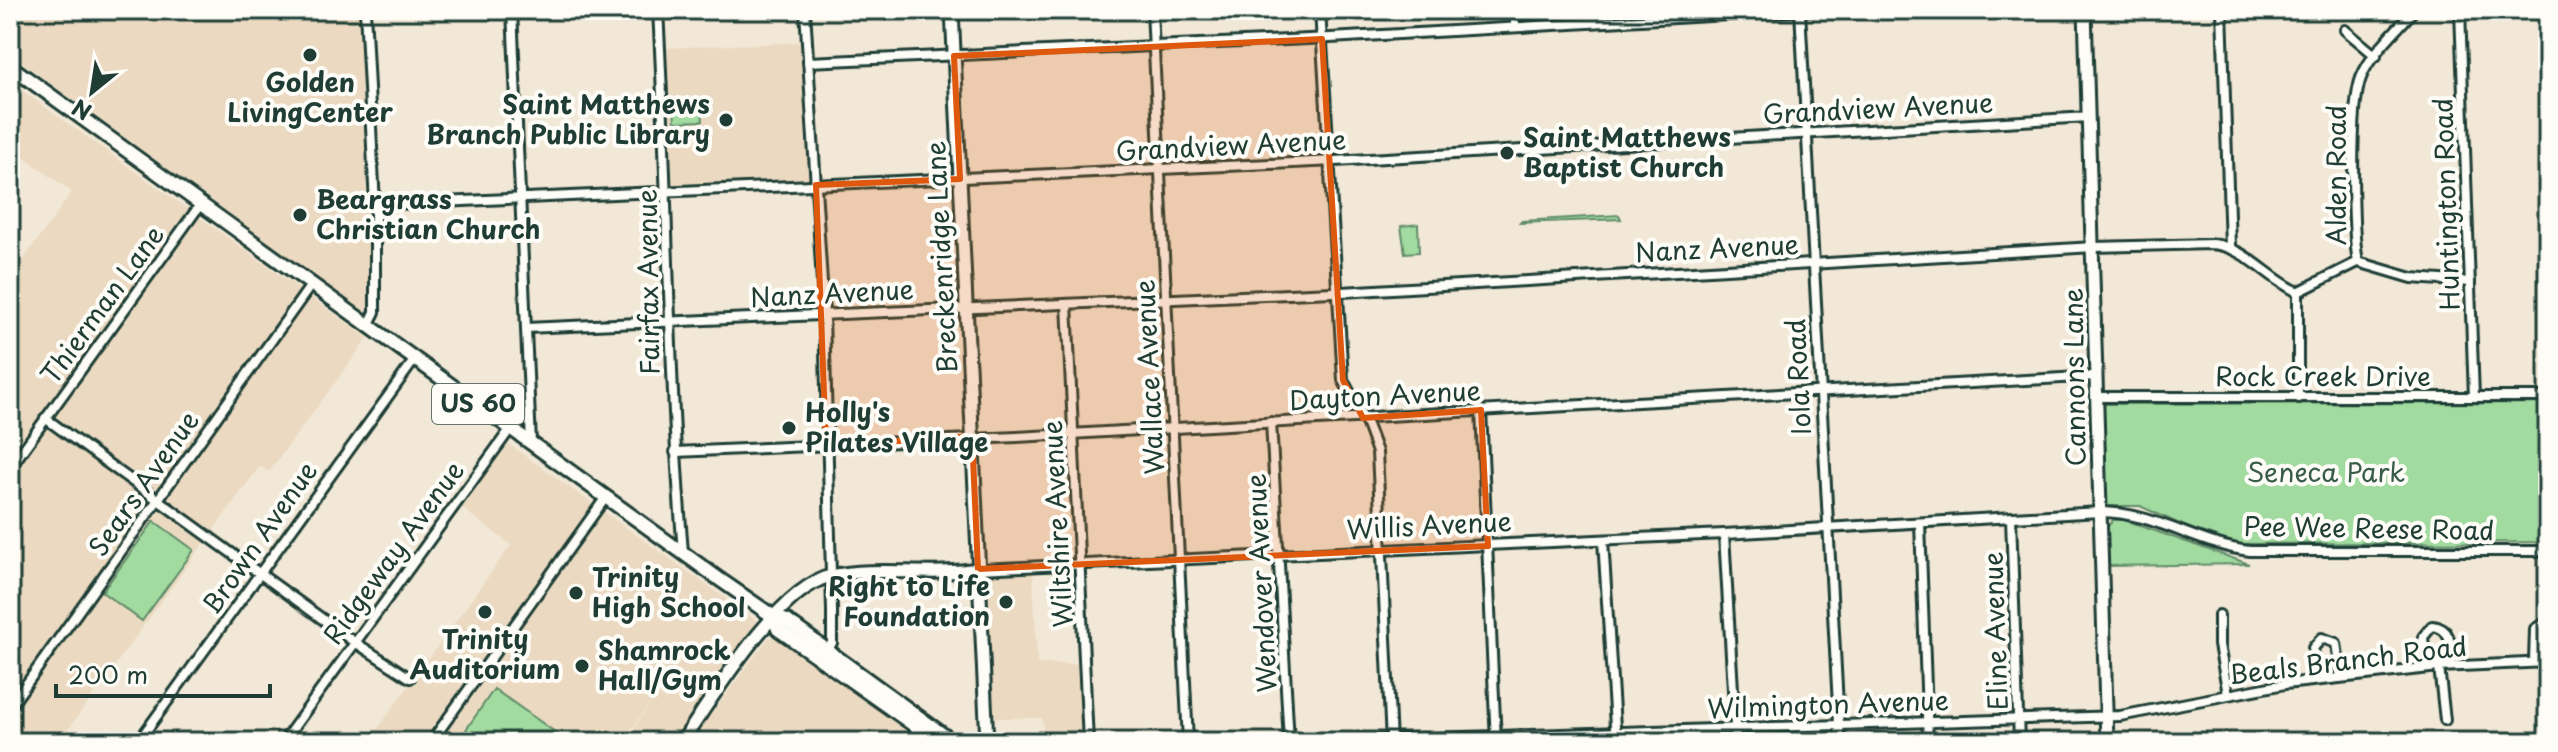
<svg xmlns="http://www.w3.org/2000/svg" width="2558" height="752" viewBox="0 0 2558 752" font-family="'Playpen Sans',sans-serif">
<rect width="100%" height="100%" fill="#f2e8d7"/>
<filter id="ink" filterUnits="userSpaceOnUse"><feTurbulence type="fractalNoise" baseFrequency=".0125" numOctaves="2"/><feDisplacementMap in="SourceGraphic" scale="16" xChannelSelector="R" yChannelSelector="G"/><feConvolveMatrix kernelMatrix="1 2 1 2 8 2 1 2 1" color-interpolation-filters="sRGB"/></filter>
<g filter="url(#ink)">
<g fill="#ebdac1">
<polygon points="10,10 360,10 370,303 365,312 10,54"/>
<polygon points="803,42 811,178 806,182 676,188 670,184 662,48"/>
<polygon points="10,82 368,338 269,472 260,466 59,742 10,742 10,278 72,192 10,147"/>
<polygon points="506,442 760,623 677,742 624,742 654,698 622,742 368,742 511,545 459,506"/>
<polygon points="1033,572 1037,664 1077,664 1084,742 1044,742 1042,718 995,718 984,583 989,575"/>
<polygon points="769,637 778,638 922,742 690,742"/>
</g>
<g fill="#a2dba0" stroke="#608c6a" stroke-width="2">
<polygon points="702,105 703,121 675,122 674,107"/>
<polygon points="1619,215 1621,219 1520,223 1522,221"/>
<polygon points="1418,224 1419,252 1405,253 1401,226"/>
<polygon points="2548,403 2548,542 2238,544 2193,530 2140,506 2106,506 2103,404"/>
<polygon points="2113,520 2124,520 2249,564 2108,566 2106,529"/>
<polygon points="154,521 194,550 142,621 102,592"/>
<polygon points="494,689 569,742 459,740"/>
</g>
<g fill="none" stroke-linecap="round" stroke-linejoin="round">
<g stroke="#1f3d34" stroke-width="14">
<g id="street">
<polyline points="365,10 375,205 375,312 368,326"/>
<polyline points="512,10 531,443"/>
<path d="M658 10C668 191 668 372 683 552"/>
<polyline points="805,10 824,315 832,611 832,643 827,650"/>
<polyline points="1152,10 1188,742"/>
<polyline points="1320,10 1337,287"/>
<polyline points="1515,10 1515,27"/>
<polyline points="1800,10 1840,742"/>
<polyline points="2222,10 2230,246"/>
<polyline points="2460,10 2474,397"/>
<polyline points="2345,30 2376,56"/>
<polyline points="808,62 1330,38 1816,10"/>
<polyline points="375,205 1335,161 2089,117"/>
<path d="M2358 262C2352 230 2350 106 2361 78 2370 54 2397 30 2414 10"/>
<path d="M1342 292 2094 247 2212 244C2246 247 2267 278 2298 292L2358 262 2412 278 2470 282"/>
<polyline points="2298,292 2298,398"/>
<polyline points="1338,296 1343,380 1367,425 1377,452 1391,742"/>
<polyline points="1067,304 1088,742"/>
<polyline points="526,328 1333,292"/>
<polyline points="2098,397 2548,397"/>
<polyline points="1481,410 1496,742"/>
<polyline points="45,418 350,639 410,678"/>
<polyline points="1271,422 1289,742"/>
<polyline points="675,452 1017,437 2097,376"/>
<polyline points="10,468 200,205"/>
<polyline points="2011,518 2019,742"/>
<polyline points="1920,523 1928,742"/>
<polyline points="1724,534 1736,742"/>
<polyline points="1603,540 1616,742"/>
<path d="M978 569 1724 534 2100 512C2155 512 2197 545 2250 551H2548"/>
<polyline points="2219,615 2219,645 2228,694"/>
<polyline points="2534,662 2535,629 2548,621"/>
<polyline points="2439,667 2445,720"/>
<path d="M2426 668 2423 637 2432 626C2454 628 2450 649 2451 666"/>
<polyline points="2317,680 2313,648 2322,638 2336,643 2341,677"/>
<polyline points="10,707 311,285"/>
<polyline points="138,742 415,359"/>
<polyline points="283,742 511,428"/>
<polyline points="431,742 606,497"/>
<polyline points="1310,742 2120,716 2285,684 2439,667 2548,662"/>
</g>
</g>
<g stroke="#1f3d34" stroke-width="17">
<g id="secondary">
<polyline points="952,10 987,742"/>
<polyline points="2085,10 2107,742"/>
<path d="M682 742C712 698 779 587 831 576 878 566 930 577 978 569"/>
</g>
</g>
<g stroke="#1f3d34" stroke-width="18">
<g id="primary">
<polyline points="10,66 719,579 774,617 787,621 953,742"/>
<polyline points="774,617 778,629 938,742"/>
</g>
</g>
<use href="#street" stroke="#fdfcf7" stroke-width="8"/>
<use href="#secondary" stroke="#fdfcf7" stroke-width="11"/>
<use href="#primary" stroke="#fdfcf7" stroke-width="12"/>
</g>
</g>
<path fill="#de580e" fill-opacity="0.2" stroke="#de580e" stroke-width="6" stroke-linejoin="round" d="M1322 39 1343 380 1363 418 1481 410 1488 546 978 569 972 436 826 446 816 185 960 179 954 56Z"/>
<g fill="#1f3d34" stroke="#fdfcf7" stroke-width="3">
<circle cx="310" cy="55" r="8"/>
<circle cx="726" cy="120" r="8"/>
<circle cx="1507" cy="153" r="8"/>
<circle cx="300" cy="215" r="8"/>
<circle cx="789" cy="428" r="8"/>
<circle cx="576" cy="593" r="8"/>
<circle cx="1006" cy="602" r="8"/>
<circle cx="485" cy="612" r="8"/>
<circle cx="582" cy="666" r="8"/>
</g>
<g text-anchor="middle" stroke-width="8" stroke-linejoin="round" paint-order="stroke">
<rect fill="#fdfcf7" stroke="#62766e" stroke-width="2" x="432" y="384" width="92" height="40" rx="6"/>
<g font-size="24" font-weight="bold" fill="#1f3d34">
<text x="478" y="412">US 60</text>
</g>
<g font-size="26" font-weight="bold" fill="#1f3d34" stroke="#fdfcf7" text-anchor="start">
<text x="310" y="92" text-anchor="middle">Golden<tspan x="310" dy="30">LivingCenter</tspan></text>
<text x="710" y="114" text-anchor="end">Saint Matthews<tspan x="710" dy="30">Branch Public Library</tspan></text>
<text x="1523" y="147">Saint Matthews<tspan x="1523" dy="30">Baptist Church</tspan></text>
<text x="316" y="209">Beargrass<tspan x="316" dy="30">Christian Church</tspan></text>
<text x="805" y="422">Holly's<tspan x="805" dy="30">Pilates Village</tspan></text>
<text x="592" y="587">Trinity<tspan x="592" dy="30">High School</tspan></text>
<text x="990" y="596" text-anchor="end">Right to Life<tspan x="990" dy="30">Foundation</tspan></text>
<text x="485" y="649" text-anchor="middle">Trinity<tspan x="485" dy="30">Auditorium</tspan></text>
<text x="598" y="660">Shamrock<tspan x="598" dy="30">Hall/Gym</tspan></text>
</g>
<g font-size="26" fill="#1f3d34" stroke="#fdfcf7">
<text transform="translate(1878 109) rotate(-3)" y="9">Grandview Avenue</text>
<text transform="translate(1231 146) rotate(-3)" y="9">Grandview Avenue</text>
<text transform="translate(2337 175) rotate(-90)" y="9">Alden Road</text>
<text transform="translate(2447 204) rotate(-92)" y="9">Huntington Road</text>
<text transform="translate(1717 249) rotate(-3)" y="9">Nanz Avenue</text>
<text transform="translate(942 257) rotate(-93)" y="9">Breckenridge Lane</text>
<text transform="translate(649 282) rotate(-91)" y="9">Fairfax Avenue</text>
<text transform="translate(832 294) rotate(-3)" y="9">Nanz Avenue</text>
<text transform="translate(103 305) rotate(-54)" y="9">Thierman Lane</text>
<text transform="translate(1150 377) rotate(-93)" y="9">Wallace Avenue</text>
<text transform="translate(1799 377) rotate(-93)" y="9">Iola Road</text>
<text transform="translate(2075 377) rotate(-91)" y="9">Cannons Lane</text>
<text x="2323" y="386">Rock Creek Drive</text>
<text transform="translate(1385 396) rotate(-3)" y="9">Dayton Avenue</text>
<text transform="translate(144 484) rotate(-55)" y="9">Sears Avenue</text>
<text transform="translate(1058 524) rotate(-93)" y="9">Wiltshire Avenue</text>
<text transform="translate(1429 526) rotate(-3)" y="9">Willis Avenue</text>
<text transform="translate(2369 529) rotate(1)" y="9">Pee Wee Reese Road</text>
<text transform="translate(260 538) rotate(-55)" y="9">Brown Avenue</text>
<text transform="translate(394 553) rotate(-54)" y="9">Ridgeway Avenue</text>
<text transform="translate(1262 583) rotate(-93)" y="9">Wendover Avenue</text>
<text transform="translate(1996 631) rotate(-92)" y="9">Eline Avenue</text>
<text transform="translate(2348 661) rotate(-7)" y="9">Beals Branch Road</text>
<text transform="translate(1828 705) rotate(-2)" y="9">Wilmington Avenue</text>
</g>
<g font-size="26" fill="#395d4a" stroke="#fdfcf7">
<text x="2326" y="482">Seneca Park</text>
</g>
</g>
<rect width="2558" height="752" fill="none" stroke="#fdfcf7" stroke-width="40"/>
<rect x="20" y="20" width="2518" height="712" fill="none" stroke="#1f3d34" stroke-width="3" filter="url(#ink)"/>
<g transform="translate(92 92) rotate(210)" stroke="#fdfcf7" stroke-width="6" paint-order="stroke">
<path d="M0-6L14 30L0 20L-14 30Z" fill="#1f3d34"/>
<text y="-12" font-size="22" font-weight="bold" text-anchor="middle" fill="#1f3d34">N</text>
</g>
<path d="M56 684v12h214v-12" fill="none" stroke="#1f3d34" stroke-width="4"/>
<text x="68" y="684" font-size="24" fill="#1f3d34" stroke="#fdfcf7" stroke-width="6" paint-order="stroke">200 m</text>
</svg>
